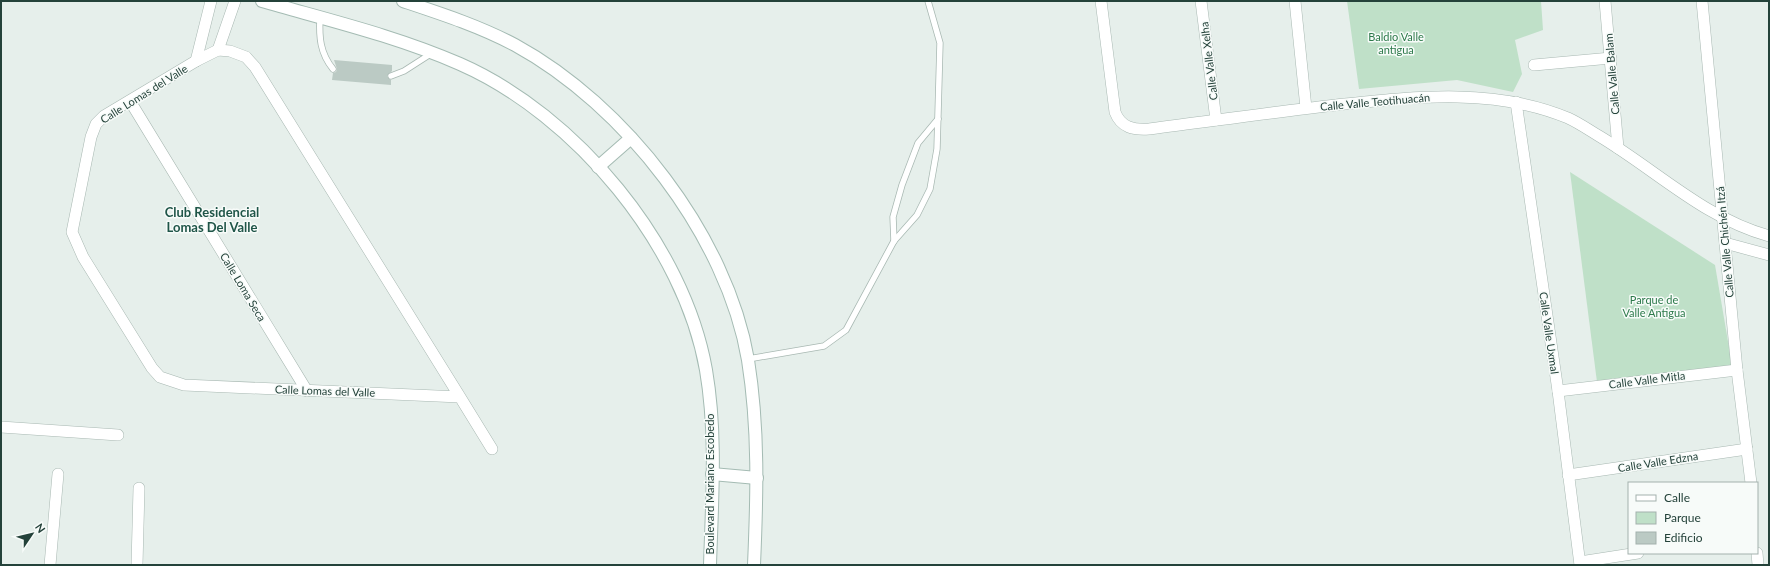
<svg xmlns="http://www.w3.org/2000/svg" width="1770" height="566" viewBox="0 0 1770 566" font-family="Lato,sans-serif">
<rect width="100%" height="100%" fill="#e6efeb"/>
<g fill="#bfe0c8">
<polygon points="1347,1 1541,1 1543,30 1515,40 1522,74 1513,92 1457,80 1359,89"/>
<polygon points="1570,172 1715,265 1732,365 1597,382"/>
</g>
<polygon fill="#bbcac4" points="334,60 392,65 392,71 387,76 391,80 391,85 332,80 333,73 336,72 337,69"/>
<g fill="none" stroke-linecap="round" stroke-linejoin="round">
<g stroke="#a8b8b2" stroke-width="7">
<g id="lane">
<path d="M320 18C319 37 320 53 333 69"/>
<polyline points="391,76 404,71 432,53"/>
<polyline points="894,241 893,217 902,185 918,143 938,119"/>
<polyline points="748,359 824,346 846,330 894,241 917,215 930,189 937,149 940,43 928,1"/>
</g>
</g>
<g stroke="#a8b8b2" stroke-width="12">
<g id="street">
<path d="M1101 1 1115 112C1121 128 1134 130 1149 129 1212 121 1274 112 1336 105 1413 97 1494 87 1568 118 1579 123 1589 130 1599 136 1656 170 1704 218 1769 236"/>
<polyline points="1201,1 1216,120"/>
<polyline points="1295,1 1306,108"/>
<polyline points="1605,1 1618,148"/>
<polyline points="1702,1 1737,370 1751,483"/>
<polyline points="218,50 235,1"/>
<polyline points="196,61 211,1"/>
<polyline points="1534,65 1611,58"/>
<polyline points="130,101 307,391"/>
<polyline points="1516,102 1558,391 1580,565"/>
<polyline points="1725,243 1769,255"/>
<polyline points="1558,391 1737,370"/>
<polyline points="460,397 184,385 160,377 152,368 83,257 72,232 91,137 96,124 104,116 196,61 218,50 230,51 246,57 255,67 460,397 492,449"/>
<polyline points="1,427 118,435"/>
<polyline points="1568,475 1747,449"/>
<polyline points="1757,553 1758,565"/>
<polyline points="1580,562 1638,553"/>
<polyline points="50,565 58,474"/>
<polyline points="137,565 139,488"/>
</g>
</g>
<g stroke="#a4bbb3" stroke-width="14">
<g id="secondary">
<path d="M262 1C328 20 396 36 460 64 576 115 684 245 706 370 717 434 712 500 710 565"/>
<path d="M403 1C442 14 479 26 515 45 625 105 727 236 748 360 759 429 757 496 754 565"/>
<polyline points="598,167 631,138"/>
<polyline points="712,474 757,478"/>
</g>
</g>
<use href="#lane" stroke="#fff" stroke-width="5.5"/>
<use href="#street" stroke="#fff" stroke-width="11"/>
<use href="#secondary" stroke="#fff" stroke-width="12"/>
</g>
<g text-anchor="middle" stroke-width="3" stroke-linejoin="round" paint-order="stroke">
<g font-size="11" fill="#2d7a4b" stroke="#f7fbf9">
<text x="1396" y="41">Baldio Valle<tspan x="1396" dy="13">antigua</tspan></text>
<text x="1654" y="304">Parque de<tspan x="1654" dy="13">Valle Antigua</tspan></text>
</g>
<g font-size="11" fill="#24423a" stroke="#f7fbf9">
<text transform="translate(1209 61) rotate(-97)" y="4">Calle Valle Xelha</text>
<text transform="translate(1612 74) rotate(-95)" y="4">Calle Valle Balam</text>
<text transform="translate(144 94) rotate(-32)" y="4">Calle Lomas del Valle</text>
<text transform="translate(1375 102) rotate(-5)" y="4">Calle Valle Teotihuacán</text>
<text transform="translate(1725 242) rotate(-95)" y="4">Calle Valle Chichén Itzá</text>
<text transform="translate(243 287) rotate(59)" y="4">Calle Loma Seca</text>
<text transform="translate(1549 333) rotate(82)" y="4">Calle Valle Uxmal</text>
<text transform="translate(1647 380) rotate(-7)" y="4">Calle Valle Mitla</text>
<text transform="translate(325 391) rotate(2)" y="4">Calle Lomas del Valle</text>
<text transform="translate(1658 462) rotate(-9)" y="4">Calle Valle Edzna</text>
<text transform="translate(710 484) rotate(-90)" y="4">Boulevard Mariano Escobedo</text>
</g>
<g font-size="13" font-weight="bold" fill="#1f5548" stroke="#f7fbf9">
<text x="212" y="217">Club Residencial<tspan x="212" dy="15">Lomas Del Valle</tspan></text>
</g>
</g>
<rect width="1770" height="566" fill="none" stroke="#24423a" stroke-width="4"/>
<rect x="1628" y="482" width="130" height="72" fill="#f7fbf9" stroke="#a3b1ad"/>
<rect x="1636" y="495" width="20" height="6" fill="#ffffff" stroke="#a3b1ad"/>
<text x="1664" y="502" font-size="12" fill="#24423a">Calle</text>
<rect x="1636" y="512" width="20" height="12" fill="#bfe0c8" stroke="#a3b1ad"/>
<text x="1664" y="522" font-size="12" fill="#24423a">Parque</text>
<rect x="1636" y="532" width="20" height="12" fill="#bbcac4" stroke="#a3b1ad"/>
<text x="1664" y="542" font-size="12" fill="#24423a">Edificio</text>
<g transform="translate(32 534) rotate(55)" stroke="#f7fbf9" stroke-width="3" paint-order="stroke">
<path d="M0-3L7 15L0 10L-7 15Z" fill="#24423a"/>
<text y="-6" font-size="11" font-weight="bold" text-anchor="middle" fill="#24423a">N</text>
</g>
</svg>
